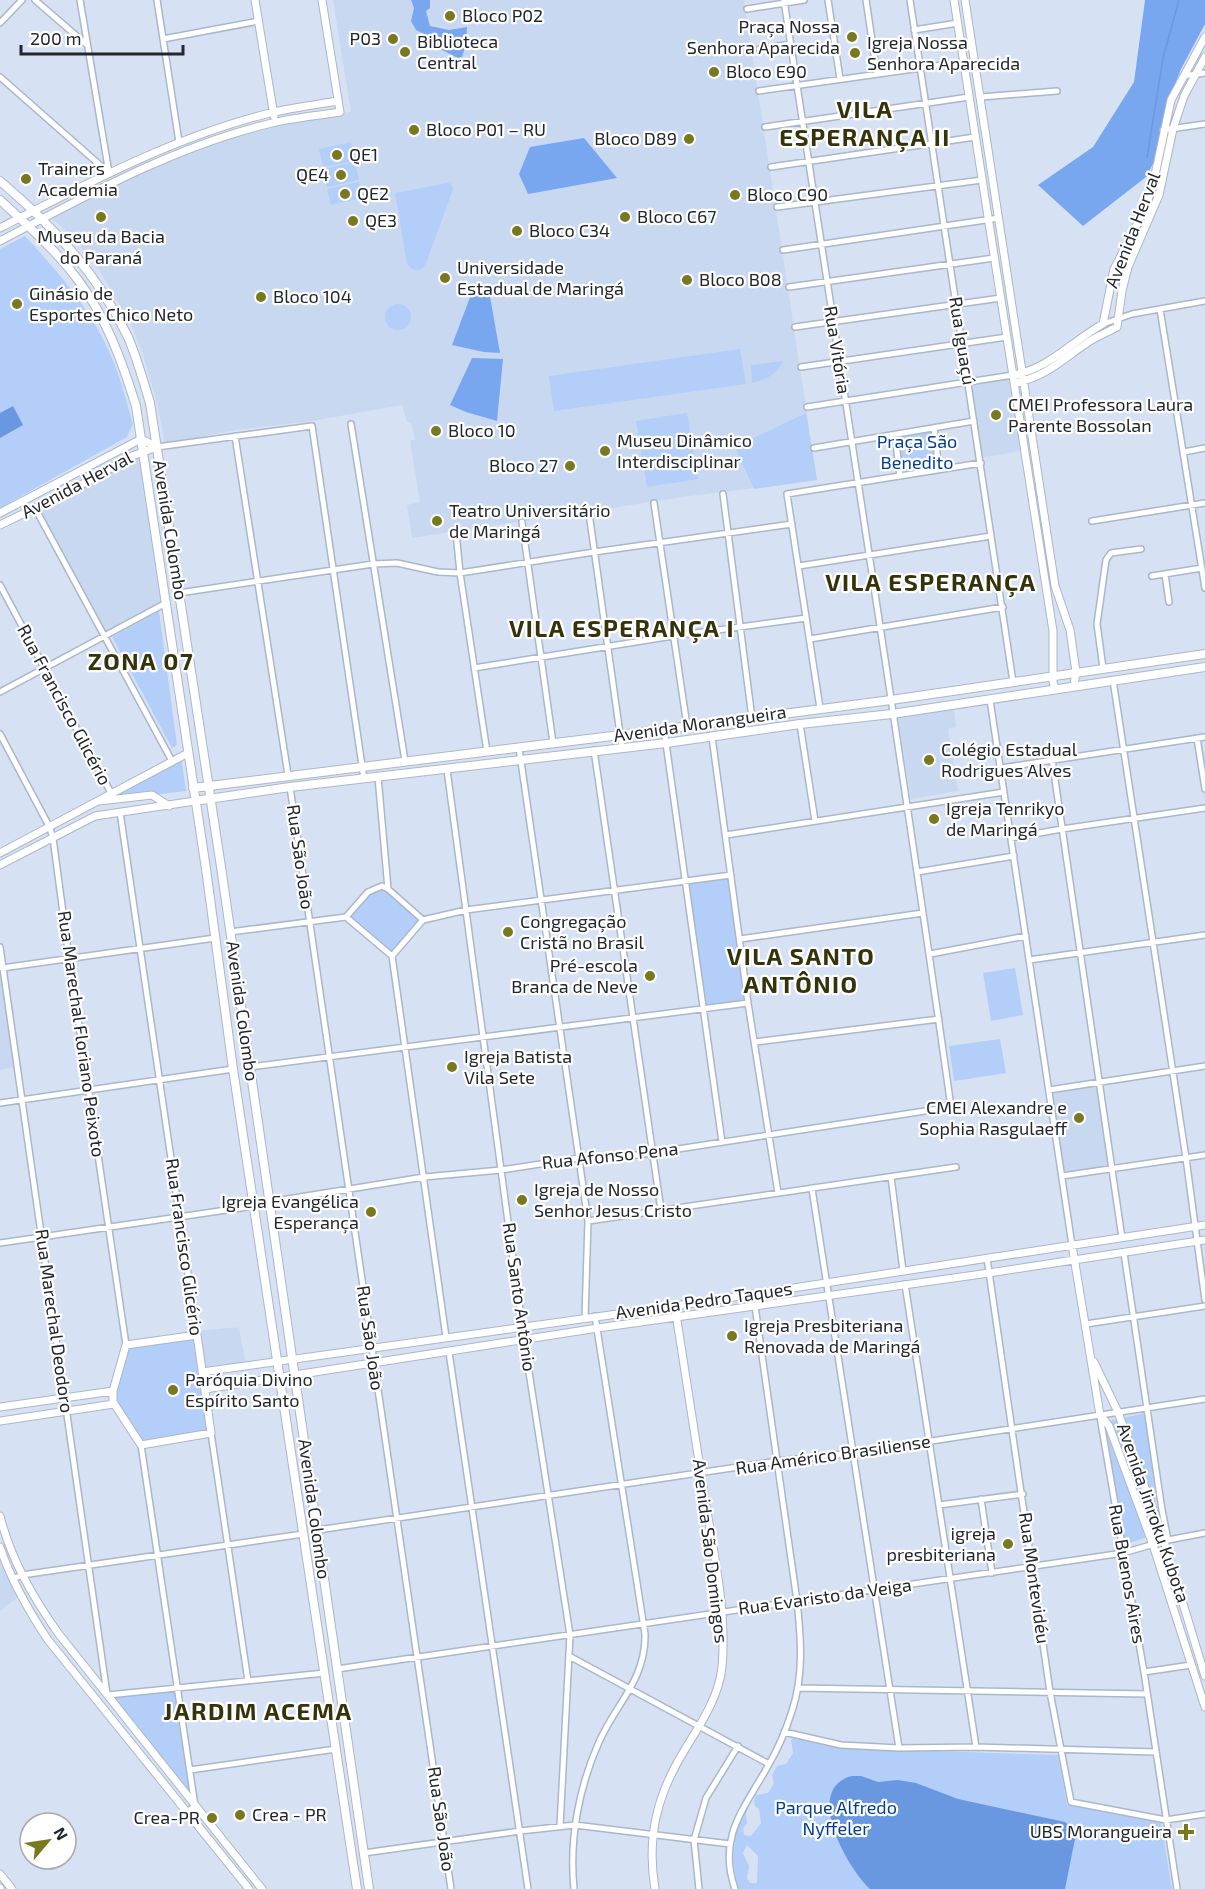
<svg xmlns="http://www.w3.org/2000/svg" width="1205" height="1889" font-family="'Exo 2',sans-serif">
<rect width="100%" height="100%" fill="#d6e2f4"/>
<path fill="#c8d8f0" d="M333,0H744L817,480L690,496L552,517L544,518L543,513L531,515L532,520L412,538L407,505L420,502L410,441L415,439L411,422H407L402,405L312,421L236,430L165,444L157,403L145,361L132,326L96,265L72,236L51,218L147,168L204,145L275,123L351,112Z
M1013,375L1025,450L980,458L968,382Z
M144,451L166,603L105,636L35,508Z
M954,709L956,727L948,729L958,791L911,799L898,717Z
M3,968L17,1067L0,1070V969Z
M1097,1081L1112,1168L1062,1176L1049,1090Z
M239,1327L246,1366L202,1372L196,1331Z
M0,1562L18,1597L0,1611Z"/>
<path fill="#b2cef9" fill-rule="evenodd" d="M351,142L355,161L323,167L319,149Z
M355,162L359,180L327,187L323,169Z
M359,182L362,198L331,205L327,189Z
M448,183L451,184L453,189L426,263L422,269C415,271 411,270 407,263L395,193Z
M25,236C60,274 95,314 114,363C122,383 127,404 133,424L127,437L0,508V249Z
M385 317a13 13 0 1 1 26 0a13 13 0 1 1-26 0Z
M740,349L746,384L554,411L549,376Z
M783,361C777,375 766,379 752,383L751,365Z
M687,413L698,479L647,487L636,421Z
M806,413L817,480L754,489L735,447Z
M934,428L939,469L900,476L895,435Z
M159,611L177,745L172,748L112,637Z
M181,757L186,791L94,802Z
M731,875L748,1003L703,1008L685,881Z
M382,886L423,920L392,956L346,917L368,892Z
M1015,968L1023,1015L991,1021L983,973Z
M1000,1039L1006,1073L954,1081L949,1046Z
M197,1335L211,1433L141,1445L113,1396L126,1345Z
M1146,1413L1159,1533L1123,1545L1104,1422Z
M179,1688L195,1806L108,1695Z
M794,1737L839,1748L1058,1755L1067,1805L1161,1823L1172,1889H739C729,1857 733,1830 750,1802L746,1814L747,1823L743,1828L744,1835L751,1836L761,1823L759,1809L755,1806L754,1801L756,1795L768,1793L774,1783L772,1775L777,1766L786,1764L793,1753L791,1740ZM747,1845L758,1856L757,1883H750L747,1878L749,1866L743,1853Z"/>
<path fill="#78a7f0" d="M411,0H430V8L426,11L430,26L449,30L467,27L466,44L462,57L458,58L432,45L426,35L416,30L411,21L414,8Z
M1145,0H1205V24L1181,69L1169,100L1159,152L1146,177L1083,226L1038,185L1093,147L1134,82Z
M584,138L617,178L528,194L519,174L530,147Z
M475,284L488,285L500,353L484,352L452,345Z
M472,358L503,359L497,421L466,412L450,405Z"/>
<path fill="#6a98e0" d="M13,406L23,425L0,438V413Z
M852,1776H861L878,1782L898,1780L916,1783L958,1799L1065,1822L1072,1828L1075,1839L1065,1889H870C848,1869 802,1788 852,1776Z"/>
<g fill="none" stroke-linecap="round" stroke-linejoin="round">
<path stroke="#6a98e0" stroke-width="1.5" d="M1147,158L1163,58L1179,0"/>
<g stroke="#abb7c8" stroke-width="8">
<path id="street" d="M35,0L86,44
M80,0L109,173
M157,0L179,142
M828,0L840,79
M866,0L877,74
M910,0L1013,682
M747,9L804,0
M0,23L22,0
M914,30L958,23
M163,39L259,21
M759,49L791,44
M1183,76L1205,73
M0,77L109,173
M759,91L963,62
M981,97L1057,91
M765,127L969,97
M1163,130L1205,124
M771,167L975,137
M777,207L982,180
M783,250L999,218
M789,287L994,258
M1160,309L1205,588
M1103,324L1132,314L1205,301
M795,327L1001,298
M801,367L1007,337
M807,407L1013,375
M351,424L405,761
M934,428L939,469
M895,435L900,476
M235,436L288,775
M157,447L312,426L364,779
M814,448L974,421
M1184,452L1205,448
M723,494L752,718
M654,503L687,726
M35,508L172,761
M589,513L622,748
M1092,521L1205,503
M522,522L553,743
M456,532L460,573L487,752
M799,566L991,536
M1165,574L1169,602
M1152,576L1202,568
M0,585L111,793
M179,593L373,564L397,563L438,572L460,573L594,552L792,524
M810,639L1003,607
M474,668L673,636L806,618
M1103,668L1097,624L1106,560L1111,553L1141,549
M1113,680L1186,1158L1205,1300
M0,692L166,603
M990,700L1072,1245
M820,708L787,494L981,463
M800,724L815,821
M664,729L722,1142
M0,734L49,826L53,838L69,958L126,1345
M712,737L748,1003L778,1193
M1197,738L1205,789
M519,748L588,1221L585,1318
M594,750L661,1210
M1052,759L1122,1238
M1001,768L1205,737
M447,770L524,1340L570,1635L560,1826
M378,777L388,889
M290,787L451,1889
M120,812L197,1335
M726,835L1004,792
M1011,838L1062,829L1205,808
M917,872L1014,856
M382,886L388,889L423,920L392,956L346,917L368,892Z
M423,920L466,910L731,875
M230,932L346,917
M740,939L923,913
M0,947L107,1694
M930,954L1026,936
M392,956L446,1337
M1029,960L1205,935
M2,968L215,938
M755,1042L939,1019
M250,1067L748,1003
M1049,1090L1205,1066
M0,1103L233,1069
M1062,1176L1205,1155
M891,1177L903,1271
M812,1189L899,1748
M269,1202L424,1177L501,1170L579,1158L606,1159L652,1153L951,1107C899,737 840,369 784,0
M588,1221L956,1167
M0,1243L254,1206
M1124,1253L1162,1510L1168,1540
M987,1258L1050,1692L1071,1802L1166,1820L1205,1814
M905,1284L976,1747
M1086,1324L1205,1306
M449,1352L528,1889
M1100,1417L1144,1672L1177,1889
M211,1433L248,1681
M141,1445L195,1806L187,1812
M981,1499L992,1573
M939,1505L1023,1494
M318,1530L778,1461L853,1453L1205,1399
M13,1579L22,1575L303,1534
M569,1656L769,1764
M337,1669L1123,1553L1168,1540L1205,1533
M1144,1672L1191,1665
M798,1688L1147,1694
M108,1695L325,1673
M784,1732L841,1745L899,1748L976,1747L1155,1752
M190,1770L336,1749
M364,1853L520,1831L575,1825L730,1844
M574,1889C569,1839 579,1787 599,1742C616,1703 646,1680 645,1634L595,1316
M699,1889L694,1840L706,1798L738,1746
M735,1889C717,1837 744,1809 768,1766C778,1749 786,1730 792,1711C804,1675 801,1638 797,1601L755,1306"/>
</g>
<g stroke="#abb7c8" stroke-width="9">
<path id="secondary" d="M255,0L274,116
M954,0L1053,631V682L1055,688
M965,0L1055,586L1070,630L1076,672L1074,685
M0,228C86,184 172,138 266,114C289,108 314,105 338,101
M0,241C86,196 173,147 268,124C291,118 316,116 340,112L322,0
M1013,375C1049,369 1072,341 1103,324L1114,269L1143,213L1152,189L1171,100L1205,37
M1014,383C1043,378 1061,361 1084,345C1094,337 1106,333 1117,327L1122,291L1128,267L1159,195L1173,129L1184,96L1205,57
M0,513L141,439L157,447
M0,525L72,490L132,456L157,447
M99,801L152,795L169,806
M0,853L188,753
M0,865L95,816L195,801
M1072,1245L1100,1415L1109,1426L1153,1545L1205,1707
M197,1335L211,1433L141,1445L113,1402V1391L126,1345Z
M1094,1362L1118,1412L1164,1541L1205,1676
M202,1372L675,1306L1205,1225
M205,1389L598,1328L989,1273L1205,1240
M0,1407L113,1391
M0,1421L114,1404
M0,1516C11,1560 33,1597 58,1633L262,1889
M0,1547C11,1580 28,1610 48,1640L249,1889
M0,1874L12,1889
M0,1888V1889
M655,1889C646,1835 658,1792 687,1746C702,1722 719,1696 722,1667C727,1612 714,1554 705,1500C695,1438 686,1376 676,1314"/>
</g>
<g stroke="#abb7c8" stroke-width="10">
<path id="primary" d="M0,181C52,225 98,274 128,337C137,358 143,380 150,403L221,867L369,1889
M0,200C27,225 56,250 78,280C106,317 122,361 136,406L206,869L233,1069L357,1889
M193,788L620,735L891,700L1205,654
M195,801L290,787L666,743L800,724L892,714L1205,667"/>
</g>
<use href="#street" stroke="#fff" stroke-width="5"/>
<use href="#secondary" stroke="#fff" stroke-width="7"/>
<use href="#primary" stroke="#fff" stroke-width="8"/>
</g>
<g fill="#78781e" stroke="#fff" stroke-width="2">
<circle cx="450" cy="16" r="6"/>
<circle cx="852" cy="37" r="6"/>
<circle cx="393" cy="39" r="6"/>
<circle cx="405" cy="52" r="6"/>
<circle cx="855" cy="53" r="6"/>
<circle cx="714" cy="72" r="6"/>
<circle cx="414" cy="130" r="6"/>
<circle cx="689" cy="139" r="6"/>
<circle cx="337" cy="155" r="6"/>
<circle cx="341" cy="175" r="6"/>
<circle cx="26" cy="179" r="6"/>
<circle cx="345" cy="194" r="6"/>
<circle cx="735" cy="195" r="6"/>
<circle cx="101" cy="217" r="6"/>
<circle cx="625" cy="217" r="6"/>
<circle cx="353" cy="221" r="6"/>
<circle cx="517" cy="231" r="6"/>
<circle cx="445" cy="278" r="6"/>
<circle cx="687" cy="280" r="6"/>
<circle cx="261" cy="297" r="6"/>
<circle cx="17" cy="304" r="6"/>
<circle cx="996" cy="415" r="6"/>
<circle cx="436" cy="431" r="6"/>
<circle cx="605" cy="451" r="6"/>
<circle cx="570" cy="466" r="6"/>
<circle cx="437" cy="521" r="6"/>
<circle cx="929" cy="760" r="6"/>
<circle cx="934" cy="819" r="6"/>
<circle cx="508" cy="932" r="6"/>
<circle cx="650" cy="976" r="6"/>
<circle cx="452" cy="1067" r="6"/>
<circle cx="1079" cy="1118" r="6"/>
<circle cx="522" cy="1200" r="6"/>
<circle cx="371" cy="1212" r="6"/>
<circle cx="732" cy="1336" r="6"/>
<circle cx="173" cy="1390" r="6"/>
<circle cx="1008" cy="1544" r="6"/>
<circle cx="240" cy="1815" r="6"/>
<circle cx="212" cy="1818" r="6"/>
<path d="M1183 1823h6v6h6v6h-6v6h-6v-6h-6v-6h6z"/>
</g>
<g text-anchor="middle" stroke-width="4.5" stroke-linejoin="round" paint-order="stroke">
<g font-size="18" fill="#22272d" stroke="#fff" text-anchor="start">
<text x="462" y="22">Bloco P02</text>
<text x="840" y="33" text-anchor="end">Praça Nossa<tspan x="840" dy="21">Senhora Aparecida</tspan></text>
<text x="381" y="45" text-anchor="end">P03</text>
<text x="417" y="48">Biblioteca<tspan x="417" dy="21">Central</tspan></text>
<text x="867" y="49">Igreja Nossa<tspan x="867" dy="21">Senhora Aparecida</tspan></text>
<text x="726" y="78">Bloco E90</text>
<text x="426" y="136">Bloco P01 – RU</text>
<text x="677" y="145" text-anchor="end">Bloco D89</text>
<text x="349" y="161">QE1</text>
<text x="38" y="175">Trainers<tspan x="38" dy="21">Academia</tspan></text>
<text x="329" y="181" text-anchor="end">QE4</text>
<text x="357" y="200">QE2</text>
<text x="747" y="201">Bloco C90</text>
<text x="637" y="223">Bloco C67</text>
<text x="365" y="227">QE3</text>
<text x="529" y="237">Bloco C34</text>
<text x="101" y="243" text-anchor="middle">Museu da Bacia<tspan x="101" dy="21">do Paraná</tspan></text>
<text x="457" y="274">Universidade<tspan x="457" dy="21">Estadual de Maringá</tspan></text>
<text x="699" y="286">Bloco B08</text>
<text x="29" y="300">Ginásio de<tspan x="29" dy="21">Esportes Chico Neto</tspan></text>
<text x="273" y="303">Bloco 104</text>
<text x="1008" y="411">CMEI Professora Laura<tspan x="1008" dy="21">Parente Bossolan</tspan></text>
<text x="448" y="437">Bloco 10</text>
<text x="617" y="447">Museu Dinâmico<tspan x="617" dy="21">Interdisciplinar</tspan></text>
<text x="558" y="472" text-anchor="end">Bloco 27</text>
<text x="449" y="517">Teatro Universitário<tspan x="449" dy="21">de Maringá</tspan></text>
<text x="941" y="756">Colégio Estadual<tspan x="941" dy="21">Rodrigues Alves</tspan></text>
<text x="946" y="815">Igreja Tenrikyo<tspan x="946" dy="21">de Maringá</tspan></text>
<text x="520" y="928">Congregação<tspan x="520" dy="21">Cristã no Brasil</tspan></text>
<text x="638" y="972" text-anchor="end">Pré-escola<tspan x="638" dy="21">Branca de Neve</tspan></text>
<text x="464" y="1063">Igreja Batista<tspan x="464" dy="21">Vila Sete</tspan></text>
<text x="1067" y="1114" text-anchor="end">CMEI Alexandre e<tspan x="1067" dy="21">Sophia Rasgulaeff</tspan></text>
<text x="534" y="1196">Igreja de Nosso<tspan x="534" dy="21">Senhor Jesus Cristo</tspan></text>
<text x="359" y="1208" text-anchor="end">Igreja Evangélica<tspan x="359" dy="21">Esperança</tspan></text>
<text x="744" y="1332">Igreja Presbiteriana<tspan x="744" dy="21">Renovada de Maringá</tspan></text>
<text x="185" y="1386">Paróquia Divino<tspan x="185" dy="21">Espírito Santo</tspan></text>
<text x="996" y="1540" text-anchor="end">igreja<tspan x="996" dy="21">presbiteriana</tspan></text>
<text x="252" y="1821">Crea - PR</text>
<text x="200" y="1824" text-anchor="end">Crea-PR</text>
<text x="1172" y="1838" text-anchor="end">UBS Morangueira</text>
</g>
<g font-size="18" fill="#22272d" stroke="#fff">
<text transform="translate(1133 230) rotate(-69)" y="6">Avenida Herval</text>
<text transform="translate(962 341) rotate(81)" y="6">Rua Iguaçú</text>
<text transform="translate(837 350) rotate(81)" y="6">Rua Vitória</text>
<text transform="translate(77 485) rotate(-28)" y="6">Avenida Herval</text>
<text transform="translate(170 530) rotate(81)" y="6">Avenida Colombo</text>
<text transform="translate(64 705) rotate(62)" y="6">Rua Francisco Glicério</text>
<text transform="translate(700 724) rotate(-8)" y="6">Avenida Morangueira</text>
<text transform="translate(300 857) rotate(82)" y="6">Rua São João</text>
<text transform="translate(242 1011) rotate(82)" y="6">Avenida Colombo</text>
<text transform="translate(81 1034) rotate(82)" y="6">Rua Marechal Floriano Peixoto</text>
<text transform="translate(610 1156) rotate(-6)" y="6">Rua Afonso Pena</text>
<text transform="translate(184 1247) rotate(82)" y="6">Rua Francisco Glicério</text>
<text transform="translate(519 1297) rotate(82)" y="6">Rua Santo Antônio</text>
<text transform="translate(704 1301) rotate(-8)" y="6">Avenida Pedro Taques</text>
<text transform="translate(54 1321) rotate(82)" y="6">Rua Marechal Deodoro</text>
<text transform="translate(370 1338) rotate(82)" y="6">Rua São João</text>
<text transform="translate(833 1455) rotate(-8)" y="6">Rua Américo Brasiliense</text>
<text transform="translate(314 1509) rotate(82)" y="6">Avenida Colombo</text>
<text transform="translate(1153 1513) rotate(71)" y="6">Avenida Jinroku Kubota</text>
<text transform="translate(710 1551) rotate(83)" y="6">Avenida São Domingos</text>
<text transform="translate(1127 1574) rotate(80)" y="6">Rua Buenos Aires</text>
<text transform="translate(1034 1578) rotate(82)" y="6">Rua Montevidéu</text>
<text transform="translate(825 1597) rotate(-8)" y="6">Rua Evaristo da Veiga</text>
<text transform="translate(441 1819) rotate(82)" y="6">Rua São João</text>
</g>
<g font-size="18" fill="#023e91" stroke="#fff">
<text x="917" y="448">Praça São<tspan x="917" dy="21">Benedito</tspan></text>
<text x="836" y="1814">Parque Alfredo<tspan x="836" dy="21">Nyffeler</tspan></text>
</g>
<g font-size="24" font-weight="bold" letter-spacing="1.5" fill="#343309" stroke="#fff">
<text x="865" y="118">VILA<tspan x="865" dy="28">ESPERANÇA II</tspan></text>
<text x="931" y="591">VILA ESPERANÇA</text>
<text x="622" y="637">VILA ESPERANÇA I</text>
<text x="141" y="670">ZONA 07</text>
<text x="801" y="965">VILA SANTO<tspan x="801" dy="28">ANTÔNIO</tspan></text>
<text x="258" y="1720">JARDIM ACEMA</text>
</g>
</g>
<g transform="translate(48 1841) rotate(61)"><circle r="28" fill="#ffffff" stroke="#a7a9ab" stroke-width="1.5"/>
<path d="M0-4.5L10 22L0 15L-10 22Z" fill="#78781e"/>
<text y="-9" font-size="16" font-weight="bold" text-anchor="middle" fill="#22272d">N</text>
</g>
<path d="M21 45v9h162v-9" fill="none" stroke="#22272d" stroke-width="3"/>
<text x="30" y="45" font-size="18" fill="#22272d" stroke="#ffffff" stroke-width="4.5" paint-order="stroke">200 m</text>
</svg>
